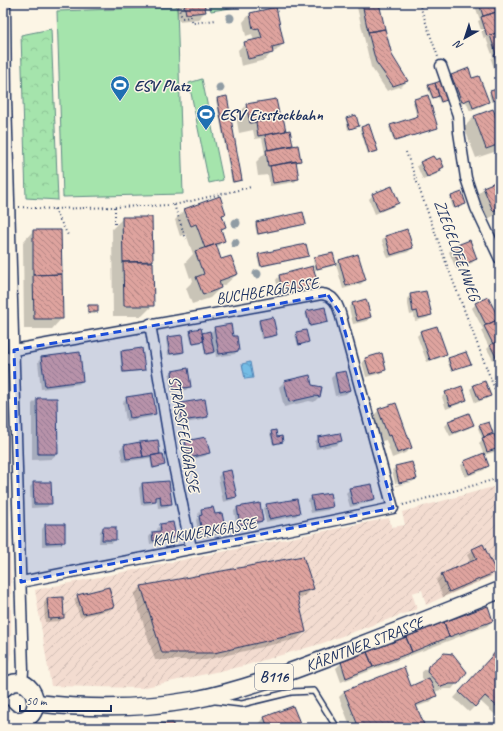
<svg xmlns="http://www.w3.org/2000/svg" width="503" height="731" font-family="Caveat,sans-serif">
<defs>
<pattern id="industrial-furrows" width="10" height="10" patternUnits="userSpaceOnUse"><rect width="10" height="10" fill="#f3dcd0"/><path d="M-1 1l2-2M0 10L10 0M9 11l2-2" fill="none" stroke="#d0bdb5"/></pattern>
<pattern id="forest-crowns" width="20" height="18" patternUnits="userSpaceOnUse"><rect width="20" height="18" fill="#a5e4ac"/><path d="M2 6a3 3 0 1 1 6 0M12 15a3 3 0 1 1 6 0" fill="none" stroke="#8dc496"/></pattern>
<pattern id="water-waves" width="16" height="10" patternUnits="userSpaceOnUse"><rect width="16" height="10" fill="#8ad8e9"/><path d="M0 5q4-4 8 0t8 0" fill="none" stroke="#76baca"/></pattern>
<pattern id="building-back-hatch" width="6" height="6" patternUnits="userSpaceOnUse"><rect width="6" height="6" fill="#dea39e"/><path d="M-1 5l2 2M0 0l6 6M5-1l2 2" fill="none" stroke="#b38584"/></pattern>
</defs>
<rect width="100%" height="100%" fill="#fcf5e5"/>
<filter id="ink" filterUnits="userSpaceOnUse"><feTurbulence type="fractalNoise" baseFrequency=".025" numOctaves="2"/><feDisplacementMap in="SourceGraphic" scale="8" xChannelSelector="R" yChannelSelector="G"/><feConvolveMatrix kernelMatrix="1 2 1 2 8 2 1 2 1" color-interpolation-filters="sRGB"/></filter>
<g filter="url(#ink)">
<path fill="#f3dcd0" d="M3,281L11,594V653L8,667L3,674Z"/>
<path fill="url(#industrial-furrows)" d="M500,485V573L441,598L426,605L422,590L412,593L417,609L320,644L243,666L141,688L51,686L35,590L389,518L392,527L405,525L402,512Z"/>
<path fill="url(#forest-crowns)" stroke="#608a85" d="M51,29L58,200L26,198L21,35Z"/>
<path fill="#a5e4ac" stroke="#608a85" d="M209,3H263L211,11Z
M177,7L183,194L63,197L57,11Z
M202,79L223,180L209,183L189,83Z"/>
<path fill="url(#water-waves)" stroke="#5e94b1" d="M250,362L253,378L245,379L242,364Z"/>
<path fill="#0003" d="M78,3H88L79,6Z
M175,3H203L205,12L198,19L179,21Z
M308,3H319V5L318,7L309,8Z
M356,3H379L391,55L407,81L402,86L387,91L371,67Z
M474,3H496L499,10L495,14L500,28V77L499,74L496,75L491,59L493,57L486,38L484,39L478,21L480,20Z
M275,9L283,44L276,51L272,52L265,60L241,66L238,50L245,43L254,41L252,34L246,36L243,22L250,14Z
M452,76L488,101L484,105L470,111L466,102L458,105L448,79Z
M442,81L448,99L440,103L438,97L432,99L427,87Z
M496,90L499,98L491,102L489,94Z
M427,96L437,128L394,142L389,127L417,118L413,102Z
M218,99L241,180L240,181L232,183L216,100Z
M247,105L279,119L292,145L290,147L300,160L296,164L298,178L295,182L270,186L268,175L258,176L256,162L265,153L262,138L255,139L253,130L239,133L236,116Z
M474,117L500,129V146L494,152L476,158L464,127Z
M347,118L358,126L348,130L346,120Z
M362,128L376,151L375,152L368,154L360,129Z
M421,163L443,167L437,174L423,180L417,166Z
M500,181V213L483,221L473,198L484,188Z
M462,193L465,204L453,209L450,198Z
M373,195L397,203L394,206L375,214L369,199Z
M185,210L225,214L221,217L225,227L220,232L224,240L216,248L221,260L237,274L226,284L220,287V288L210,298L192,304L186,288L193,281L192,277L190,278L185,263L193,254L186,234L180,236L175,220Z
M302,213L305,224L303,225L257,235L255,225L256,223Z
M123,218H151L153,305L142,316H113L112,229Z
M406,230L412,248L408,252L388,258L382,241L385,237Z
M33,231L62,318L52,329H24L23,242Z
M453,248L476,259L472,263L456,269L449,252Z
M332,254L334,264L333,266L315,270L313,260L314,258Z
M259,255H307L306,257L260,267L257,257Z
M339,261L365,280L361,284L343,289L336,264Z
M312,268L317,284L313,288L280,296L276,280L279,276Z
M410,295L431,315L427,318L415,321L414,314L410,315L407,299Z
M487,298L498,320H500V358L499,357L493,360L487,349L489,347L481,331L483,329L472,308L476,304Z
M366,300L370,317L367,321L353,324L349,308L352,304Z
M88,306L97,312L95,314H87V308Z
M307,312L327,322L326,323L309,327L305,313Z
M260,321L276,335L274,337L261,339L258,322Z
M215,328L233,337L238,350L235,354L216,357L215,351L212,354L205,355L203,342L192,344L189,333L191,331L202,334L211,332Z
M421,332L446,354L442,357L427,362L417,336Z
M297,333L308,342L298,346L295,335Z
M168,338L183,352L181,354L168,355L166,339Z
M121,352L143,369L142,371L122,373L120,353Z
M41,358L82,381L79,384L41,389L38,362Z
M365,359L385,369L382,373L366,377L362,362Z
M449,359L469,364L451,371L447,361Z
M172,372L190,386L186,390L171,392L169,375Z
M346,372L350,390L346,394L335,396L331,378L335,374Z
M284,382L311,386L319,397L314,402L309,401L284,407L279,387Z
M474,386L489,396L486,399L475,403L470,389Z
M446,393L466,399L462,403L446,409L442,397Z
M127,398L155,414L151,417L126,421L123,402Z
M37,399L57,454L51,459L32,460V404Z
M205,400L207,416L203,420L179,424L177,408L180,404Z
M379,410L411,448L405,453L392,458L386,440L382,441L373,416Z
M449,422L473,424L469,428L450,436L445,426Z
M480,426L492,433L488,438L498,448L494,452L484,455L488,466L484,470L465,477L461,465L465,462L484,455L479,443L486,436L482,438L478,428Z
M272,432L276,439L282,441L280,443L273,445L270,434Z
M206,438L209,453L205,456L186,461L182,446L185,442Z
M318,438L341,441L337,445L316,449L315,442Z
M157,441L159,455L164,465L162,466L152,469L150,458L123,462L120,449L124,446Z
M396,467L416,479L412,482L396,486V485L413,481V479L395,483L392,470Z
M221,473L236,497L232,500L223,502L218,477Z
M168,482L171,504L167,507L158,508L157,499L152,504L141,505L139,488L142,484Z
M34,483L51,503L47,507L31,508L30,487Z
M350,489L374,499L371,502L350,507L346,493Z
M312,497L332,506L328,510L311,513L308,500Z
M267,505L299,513L296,516L266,522L263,509Z
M237,508L262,521L258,524L237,528L234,511Z
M202,510L214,516L224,527L217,535L203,538L202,535H199L196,520L199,517L198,514Z
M45,525L64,542L61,545L42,546V529Z
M161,525L175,537L172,540L150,544L149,537L152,533L158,532L157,529Z
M103,528L115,540L112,543H99L100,531Z
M473,550L495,572L489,577L443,597L436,580L441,575L471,563L467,555Z
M302,557L312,589L305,596L297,598L305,632L297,639L206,660H155L134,594L141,587Z
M78,596L113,606L109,610L80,617L74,599Z
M47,599L63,617L60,621L45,622L44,603Z
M487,607L492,621L487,626L341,682L336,668L341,663Z
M500,648V719L480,701L469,712L454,698Z
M428,667L457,683L452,689H444L434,692L436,696L430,702L416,707L424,727L423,728H351L339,697L344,692L411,687L425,681L422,678V672Z
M264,718L300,728H261L259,724Z"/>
<path fill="url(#building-back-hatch)" stroke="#1b2f5e" d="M184,3H204L206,12L186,14Z
M309,3H320V6L310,7Z
M362,3H379L385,29L368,32Z
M479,3H497L500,11L483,16Z
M276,7L284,44L272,47L273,53L248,59L244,42L262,38L259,28L253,29L250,13Z
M496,12L500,25V32L487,36L481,17Z
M385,29L392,55L408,81L393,86L376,62L368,32Z
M500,32V52L496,54L490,35Z
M500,52V72L494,55Z
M469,68L472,78L479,76L489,102L473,108L470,99L462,102L451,75Z
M443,80L450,99L441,102L435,83Z
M435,83L439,96L433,98L428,85Z
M497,89L500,98L493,101L490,91Z
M428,95L438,128L395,141L390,125L418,116L414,99Z
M227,96L242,180L233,182L217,98Z
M276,99L280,118L250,123L246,104Z
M493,109L500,126V144L486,149L474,116Z
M356,115L359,126L350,129L346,118Z
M283,117L286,131L258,136L256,122Z
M369,124L378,151L369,153L361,127Z
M290,130L293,145L268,150L265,135Z
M298,145L301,161L268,166L266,150Z
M433,156L436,160L440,158L444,167L440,169L441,171L427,177L420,162Z
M296,161L299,179L273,183L270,166Z
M500,180V208L493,211L483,187Z
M392,186L399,203L379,211L372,194Z
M462,192L466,204L455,208L451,196Z
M220,196L226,214L222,215L226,227L221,229L225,241L205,248L196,224L191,226L184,209Z
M303,212L306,224L258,234L256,222Z
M122,217H152L153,261L123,262Z
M407,229L413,248L391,255L385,236Z
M33,230H61L62,274L33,275Z
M470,240L477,259L460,266L452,247Z
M216,244L221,259L231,256L238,274L219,281L221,288L203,295L196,277L204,274L202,268H201L195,251Z
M306,244L309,256L261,266L258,254Z
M333,253L336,264L317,269L314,257Z
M358,254L366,280L346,286L339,260Z
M123,262H153L154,306H124Z
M313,266L318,285L283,293L279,275Z
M62,274L63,319H34L33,275Z
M426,291L432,315L419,318L417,311L413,312L410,294Z
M488,297L499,319L486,325L475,303Z
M366,299L371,317L357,321L352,303Z
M88,305H98V312H88Z
M325,307L328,322L310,326L306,311Z
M273,317L277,335L263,338L259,320Z
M499,319H500V340L493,344L484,326Z
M231,324L233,336H237L239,351L219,354L214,327Z
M437,326L447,354L430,360L420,331Z
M201,328L204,341L193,343L190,330Z
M306,330L309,342L299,345L296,332Z
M210,331L214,352L206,354L202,333Z
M182,335L184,352L170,354L167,337Z
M500,340V355L496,357L490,345Z
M142,348L145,370L123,372L121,351Z
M80,352L83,381L45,386L41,357Z
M466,352L471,364L452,370L448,358Z
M382,353L386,370L370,374L365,358Z
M188,368L191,387L174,389L172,371Z
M346,371L351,390L339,393L335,373Z
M310,375L312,385L322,387L320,397L315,396L289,402L284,381Z
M485,381L491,396L479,400L473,385Z
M462,386L467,400L450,406L445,392Z
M153,393L156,414L130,418L126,397Z
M37,398H57L58,454H38Z
M205,399L208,417L182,421L180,403Z
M396,403L412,448L397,453L391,435L388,436L378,409Z
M469,413L474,425L453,433L448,421Z
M489,422L493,433L484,437L479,425Z
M276,430L277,437L282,436L283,442L274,444L271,431Z
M340,433L342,441L319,446L318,437Z
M494,434L499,448L487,452L482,438Z
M206,437L210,453L189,458L185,441Z
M158,440L160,454L143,457L140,442Z
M140,442L143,457L126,459L124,445Z
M484,453L489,466L469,474L464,461Z
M160,454H163L165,465L153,468L151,456Z
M412,462L417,479L399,483L395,466Z
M231,470L237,497L227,499L221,472Z
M169,481L172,504L161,505L160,496L156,497V501L144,502L142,483Z
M33,482H51L52,504H34Z
M372,484L375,499L353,504L349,488Z
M330,493L333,507L314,510L311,496Z
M297,499L300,513L269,519L266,504Z
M260,503L263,521L240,525L237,507Z
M213,507L215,514L222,513L225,528H221L222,532L206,535V532H202L199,516L202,515L201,509Z
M173,522L176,537L153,541L152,532L161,531L160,524Z
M45,524H65V542L46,543Z
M103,527H116V540H102Z
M483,544L496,572L449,592L441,574L477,559L472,549Z
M303,556L314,589L297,593L306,632L214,653H162L141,586Z
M109,587L114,607L83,614L77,595Z
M63,597L64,618L49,619L47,598Z
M488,606L493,621L449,637L444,622Z
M444,622L449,637L412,652L406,637Z
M406,637L412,652L373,667L367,652Z
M500,647V709L485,696L475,707L459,692Z
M367,652L373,667L346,678L341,662Z
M444,653L453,654L467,672L458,684H450L441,687L427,672L428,666Z
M404,667L411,686L429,678L437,696L416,705L425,727L359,728L344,691Z
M293,706L302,728H268L264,717Z
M173,723V728H93Z
M60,725L69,728H59Z
M77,727L93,728H76Z"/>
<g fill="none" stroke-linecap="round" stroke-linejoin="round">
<g stroke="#1b2f5e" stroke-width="8">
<path id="service" d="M216,701L242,704L291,692L314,691L337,728"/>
</g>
<g stroke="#1b2f5e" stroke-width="13">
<path id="minor" d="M5,3L6,99L23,671L22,683
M441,66L458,115L459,132L466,178L476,208L500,259
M150,324L172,456L191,548
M14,350C116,331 219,314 321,294C333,295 337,303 340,313L393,508C269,535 145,557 21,582
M3,358L14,357"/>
</g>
<g stroke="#1b2f5e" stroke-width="19">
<g id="primary">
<path d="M3,689C30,664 51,716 20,720C13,721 7,718 3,713"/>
<path id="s1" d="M36,703C87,709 142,709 193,700C245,690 295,670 345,651C397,631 449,611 500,590"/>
</g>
</g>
<path stroke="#1b2f5e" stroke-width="2" stroke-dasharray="1 3" stroke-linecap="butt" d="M177,3L182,18L191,17L193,23L216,20
M419,3L438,57
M406,152L445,260L500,403
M174,205L186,239
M19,207L54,209L174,205L251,187
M115,207V227
M54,209L69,237
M403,505L500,478"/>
<use href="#service" stroke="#fcf5e5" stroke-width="5"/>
<use href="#minor" stroke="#fcf5e5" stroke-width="10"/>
<use href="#primary" stroke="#fcf5e5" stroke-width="16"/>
</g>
<g fill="#909ca4">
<circle cx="230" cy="18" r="4.5"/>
<circle cx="220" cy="88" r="4.5"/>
<circle cx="236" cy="223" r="4.5"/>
<circle cx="235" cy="243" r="4.5"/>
<circle cx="257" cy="274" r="4.5"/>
</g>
</g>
<path fill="#1d4ed8" fill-opacity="0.2" stroke="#1d4ed8" stroke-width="3" stroke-dasharray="8 5" stroke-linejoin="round" d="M328,295L340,313L393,508L21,582L14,350Z"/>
<defs>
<g id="stadium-pin" transform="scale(1)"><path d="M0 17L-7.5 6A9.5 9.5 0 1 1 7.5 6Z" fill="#1f6fb2" stroke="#fcf5e5"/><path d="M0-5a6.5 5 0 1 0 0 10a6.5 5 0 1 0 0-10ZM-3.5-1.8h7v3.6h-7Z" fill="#fff"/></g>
</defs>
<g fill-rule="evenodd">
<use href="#stadium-pin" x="120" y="85"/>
<use href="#stadium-pin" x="206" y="114"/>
</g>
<g text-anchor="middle" stroke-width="3" stroke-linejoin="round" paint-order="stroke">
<rect fill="#fcf5e5" stroke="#5e6a86" stroke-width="1" x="255" y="664" width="38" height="26" rx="3"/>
<g font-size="15" font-weight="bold" fill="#1b2f5e">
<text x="274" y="682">B116</text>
</g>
<g font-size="16" font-weight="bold" fill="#1b2f5e" stroke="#fcf5e5" text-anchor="start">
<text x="134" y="91">ESV Platz</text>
<text x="220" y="120">ESV Eisstockbahn</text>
</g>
<g font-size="16" fill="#1b2f5e" stroke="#fcf5e5">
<text transform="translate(458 250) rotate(70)" y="6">ZIEGELOFENWEG</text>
<text transform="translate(267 290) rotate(-9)" y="6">BUCHBERGGASSE</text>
<text transform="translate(185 434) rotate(80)" y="6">STRASSFELDGASSE</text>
<text transform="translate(204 531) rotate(-10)" y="6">KALKWERKGASSE</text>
<text dy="6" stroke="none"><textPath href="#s1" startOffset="338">KÄRNTNER STRASSE</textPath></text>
</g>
</g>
<rect width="503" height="731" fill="none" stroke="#fcf5e5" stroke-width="16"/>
<rect x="8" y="8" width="487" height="715" fill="none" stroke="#1b2f5e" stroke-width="1.5" filter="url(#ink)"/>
<g transform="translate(465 38) rotate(219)" stroke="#fcf5e5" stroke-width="3" paint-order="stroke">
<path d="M0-3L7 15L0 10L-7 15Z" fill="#1b2f5e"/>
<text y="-6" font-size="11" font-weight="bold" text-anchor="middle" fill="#1b2f5e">N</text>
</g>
<path d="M20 705v6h91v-6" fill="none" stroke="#1b2f5e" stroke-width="2"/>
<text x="26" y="705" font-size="12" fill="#1b2f5e" stroke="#fcf5e5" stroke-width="3" paint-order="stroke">50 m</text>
</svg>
